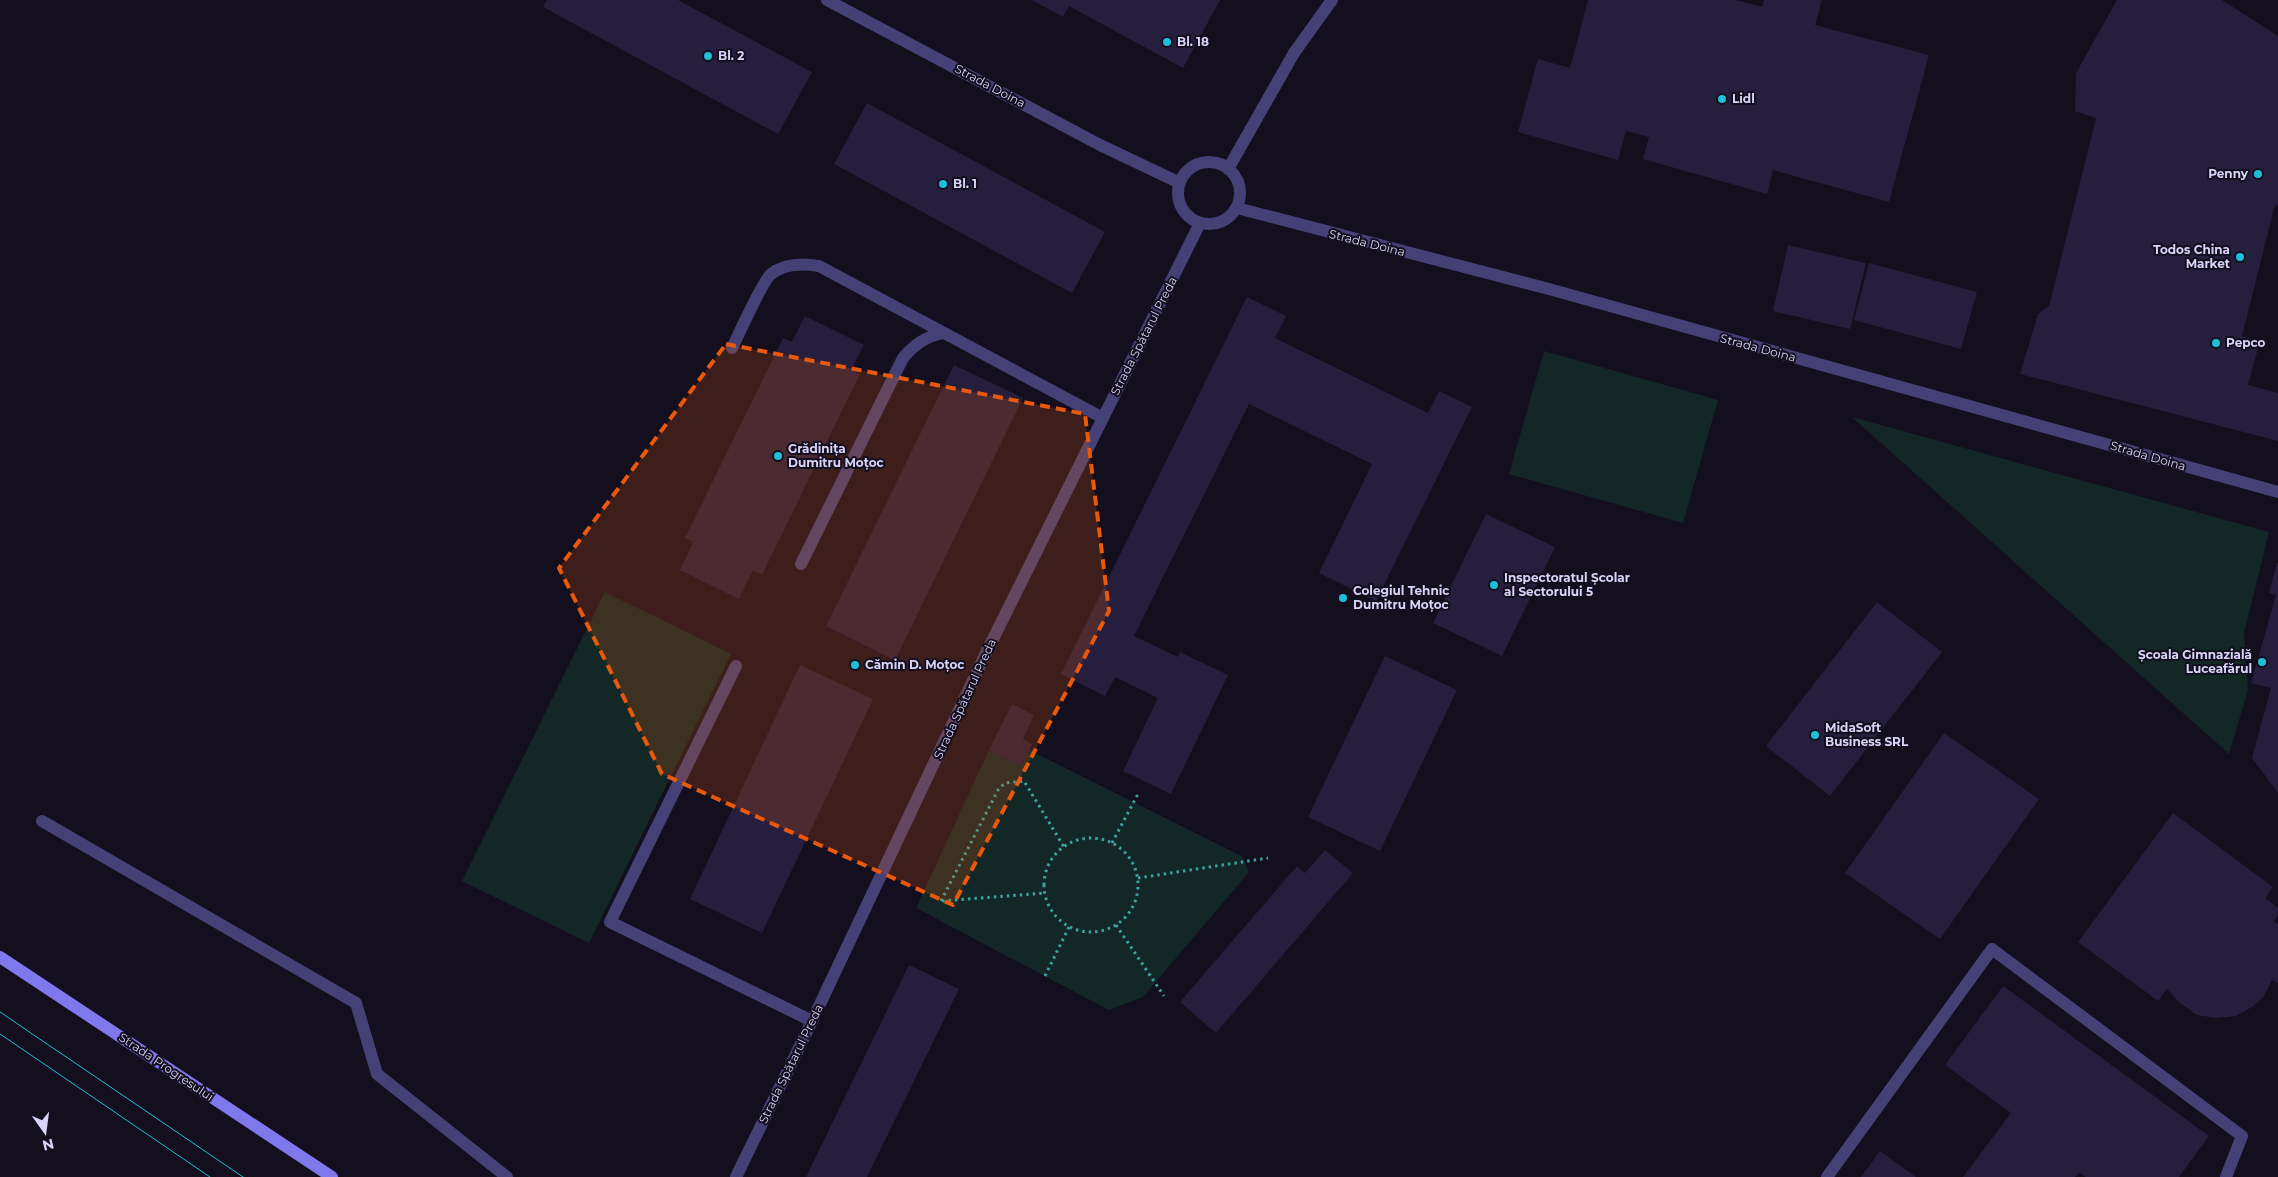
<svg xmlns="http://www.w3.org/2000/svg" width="2278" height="1177" font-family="Montserrat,sans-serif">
<rect width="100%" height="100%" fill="#130f1e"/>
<path fill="#132727" d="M1544,351L1718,400L1683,523L1509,474Z
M1852,417L2269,532L2244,634L2248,690L2229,754Z
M605,592L731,654L589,943L462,881Z
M989,750L1021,765L1029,750L1243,857L1249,872L1143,997L1109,1010L916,908Z"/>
<path fill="#261e3d" d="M547,0H678L812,72L778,134L543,7Z
M1032,0H1220L1183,68L1069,6L1063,17Z
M1588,0H1735L1762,7L1764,0H1822L1815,25L1929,55L1889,202L1773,170L1767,194L1643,159L1649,137L1626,131L1618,160L1518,132L1538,59L1570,68Z
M2117,0H2222L2278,36V206L2275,205L2242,336L2260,341L2248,385L2278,393V441L2020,374L2038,314L2049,306L2096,118L2075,111L2076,73Z
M867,103L1105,232L1072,293L834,164Z
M1788,245L1866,263L1850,329L1773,311Z
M1869,263L1977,292L1961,349L1854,320Z
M1247,297L1286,316L1275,338L1428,413L1439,391L1472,407L1376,601L1319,573L1372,464L1249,404L1134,636L1178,657L1180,652L1228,675L1171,794L1123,771L1158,698L1115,677L1105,696L1061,674Z
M805,316L864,345L851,370L860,374L762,575L753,570L739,599L680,570L693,542L685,538L783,338L792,342Z
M954,365L1023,398L895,660L826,626Z
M1486,514L1555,547L1502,656L1433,623Z
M2277,563H2278V793L2252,758L2271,688L2251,683L2276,595L2269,593Z
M1877,602L1942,652L1830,796L1766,746Z
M1385,656L1457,690L1380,851L1308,817Z
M800,665L873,699L762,933L690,899Z
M1012,704L1034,715L1023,739L1032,744L1021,766L989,750Z
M1944,733L2039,799L1940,939L1845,873Z
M2173,813L2273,887L2265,898L2278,908V915L2274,921L2278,924V983L2272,980L2264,996L2252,1007L2236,1016L2216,1018L2197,1015L2180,1003L2167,989L2158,1001L2078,942Z
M1325,850L1353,873L1216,1033L1180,1002L1297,866L1305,873Z
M909,965L959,989L867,1177H806Z
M2003,986L2209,1136L2179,1177H2086L2079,1172L2075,1177H1963L2011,1113L1945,1065Z
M1880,1151L1916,1177H1861Z"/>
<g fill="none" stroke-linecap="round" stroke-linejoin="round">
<path stroke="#3ea2a0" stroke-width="3" stroke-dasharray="2.5 4" stroke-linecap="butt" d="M1044 885a47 47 0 1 1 94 0a47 47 0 1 1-94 0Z
M1112,843L1139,792
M1138,878L1268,858
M941,901L998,790L1005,783L1024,781L1064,847
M942,901L1045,893
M1116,925L1164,996
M1045,976L1069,927"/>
<path stroke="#454177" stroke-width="12" d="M732,348C738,336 763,280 771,274C785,263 802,263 819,266L1103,418
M801,564L903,358C915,344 925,337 943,333
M736,666L610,922L812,1021
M42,821L356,1003L377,1074L507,1177
M1827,1177L1992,949L2242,1136L2226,1177"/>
<path stroke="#454177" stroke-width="12" d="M827,0L1100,145L1180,183
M1178 193a31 31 0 1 1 62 0a31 31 0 1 1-62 0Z
M1228,169L1294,53L1332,0
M1237,208L1549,289L2278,492
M736,1177L812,1021L986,653L1200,223"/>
<path stroke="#7f77ec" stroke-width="12" d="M0,957L332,1177"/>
<path stroke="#1fbed9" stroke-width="1" d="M0,1012L243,1177
M0,1034L210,1177"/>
</g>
<path fill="#e8590c" fill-opacity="0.2" stroke="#e8590c" stroke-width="4" stroke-dasharray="10 6" stroke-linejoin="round" d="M726,344L1085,414L1109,611L953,905L662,774L559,568Z"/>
<g fill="#1fbed9" stroke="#130f1e" stroke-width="2">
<circle cx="1167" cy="42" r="5"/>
<circle cx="708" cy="56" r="5"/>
<circle cx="1722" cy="99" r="5"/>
<circle cx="2258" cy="174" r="5"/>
<circle cx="943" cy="184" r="5"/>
<circle cx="2240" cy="257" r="5"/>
<circle cx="2216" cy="343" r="5"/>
<circle cx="778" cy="456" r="5"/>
<circle cx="1494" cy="585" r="5"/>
<circle cx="1343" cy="598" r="5"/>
<circle cx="2262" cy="662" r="5"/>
<circle cx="855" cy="665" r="5"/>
<circle cx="1815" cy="735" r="5"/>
</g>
<g text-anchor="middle" stroke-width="4" stroke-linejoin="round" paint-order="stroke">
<g font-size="12" font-weight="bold" fill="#d9d3f9" stroke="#130f1e" text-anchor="start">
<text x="1177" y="46">Bl. 18</text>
<text x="718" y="60">Bl. 2</text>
<text x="1732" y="103">Lidl</text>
<text x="2248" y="178" text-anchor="end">Penny</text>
<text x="953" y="188">Bl. 1</text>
<text x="2230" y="254" text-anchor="end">Todos China<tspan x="2230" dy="14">Market</tspan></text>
<text x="2226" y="347">Pepco</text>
<text x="788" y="453">Grădinița<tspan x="788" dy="14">Dumitru Moțoc</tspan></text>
<text x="1504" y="582">Inspectoratul Școlar<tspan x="1504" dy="14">al Sectorului 5</tspan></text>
<text x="1353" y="595">Colegiul Tehnic<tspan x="1353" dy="14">Dumitru Moțoc</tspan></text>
<text x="2252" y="659" text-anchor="end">Școala Gimnazială<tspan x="2252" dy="14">Luceafărul</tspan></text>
<text x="865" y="669">Cămin D. Moțoc</text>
<text x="1825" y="732">MidaSoft<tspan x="1825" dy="14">Business SRL</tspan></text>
</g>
<g font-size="12" fill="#d9d3f9" stroke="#130f1e">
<text transform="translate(990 86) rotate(28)" y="4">Strada Doina</text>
<text transform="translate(1367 243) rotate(14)" y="4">Strada Doina</text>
<text transform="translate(1144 336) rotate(-63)" y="4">Strada Spătarul Preda</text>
<text transform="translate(1758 348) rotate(15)" y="4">Strada Doina</text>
<text transform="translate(2148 456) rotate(16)" y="4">Strada Doina</text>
<text transform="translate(965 699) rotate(-65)" y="4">Strada Spătarul Preda</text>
<text transform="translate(791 1064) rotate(-64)" y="4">Strada Spătarul Preda</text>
<text transform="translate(166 1067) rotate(34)" y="4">Strada Progresului</text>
</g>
</g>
<g transform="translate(45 1132) rotate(166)" stroke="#130f1e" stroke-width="4" paint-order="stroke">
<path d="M0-4L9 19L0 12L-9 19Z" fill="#d9d3f9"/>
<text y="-8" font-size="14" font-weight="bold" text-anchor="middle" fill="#d9d3f9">N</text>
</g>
</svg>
